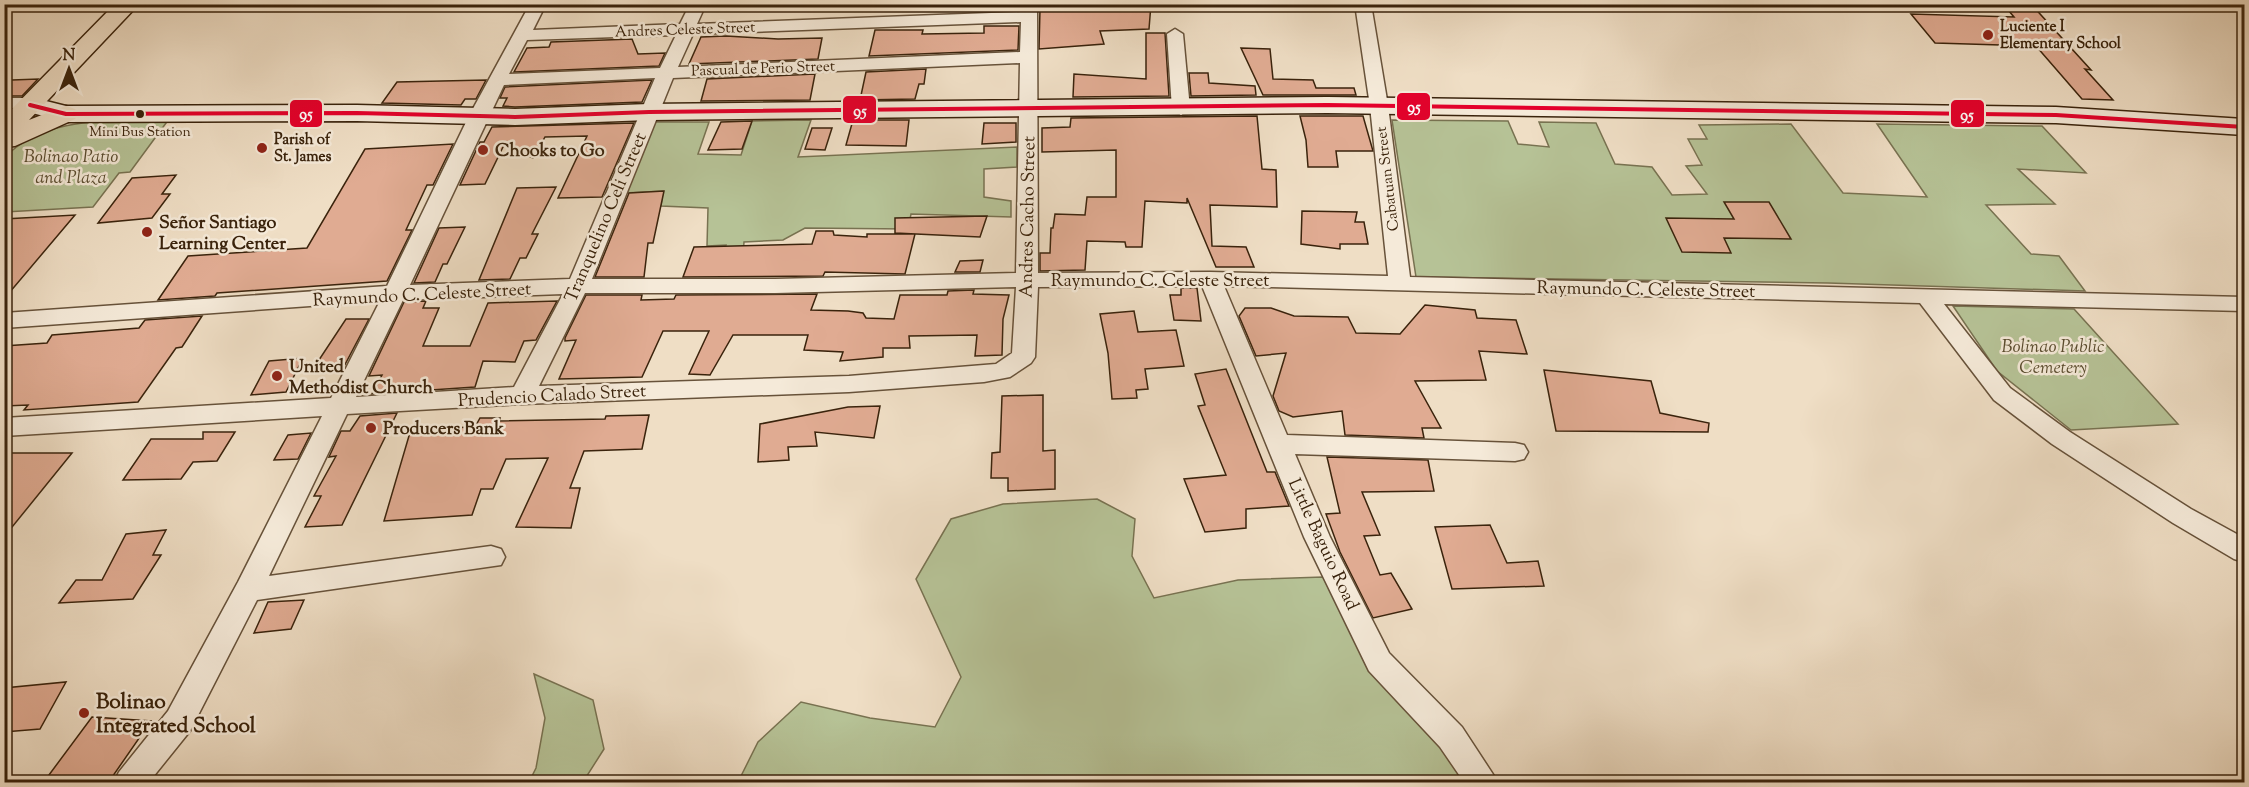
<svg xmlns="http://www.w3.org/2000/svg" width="2249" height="787" font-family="'Sorts Mill Goudy',serif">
<rect width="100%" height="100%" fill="#efdec5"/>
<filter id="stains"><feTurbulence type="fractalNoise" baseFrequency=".00333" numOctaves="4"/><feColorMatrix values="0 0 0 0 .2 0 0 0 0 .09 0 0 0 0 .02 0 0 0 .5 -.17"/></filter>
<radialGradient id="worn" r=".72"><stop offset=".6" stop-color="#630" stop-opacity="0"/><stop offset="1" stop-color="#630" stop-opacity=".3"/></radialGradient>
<path fill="#b6c296" stroke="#787251" stroke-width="1.5" d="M169,119L130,172L119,173L93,207L5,212L4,158C46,114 113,122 169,119Z
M811,120L798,157L1017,147V167L984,169V197L1011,201V217L911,214L908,229L805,228L783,240L744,242L743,257L723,256L726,245L707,246L708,208L661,206L663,191L625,193L651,122H709L698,154L741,155L752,121Z
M1392,120L1508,121L1518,144L1549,147L1539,122L1596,123L1615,164L1652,167L1672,195L1707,194L1686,166L1702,165L1688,139H1707L1699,125L1791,124L1843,193L1927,197L1877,124L2042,126L2086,173L2018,169L2055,204L1986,205L2031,254L2059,256L2085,291L1828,283L1416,277Z
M1953,306L2074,309L2178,424L2071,430L1997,371Z
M1097,499L1135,519L1132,556L1154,598L1238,580L1323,577L1451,737L1482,782H738L758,742L801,702L870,718L935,727L961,677L916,579L951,519L1003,504Z
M534,674L593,700L604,749L583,782H529L536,768L545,718Z"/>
<path fill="#e0ab92" stroke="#3a230c" stroke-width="1.5" d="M1133,4H1151L1149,29L1100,31L1104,44L1039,49L1040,9H1132Z
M2003,4H2031L2091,70L2085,69L2113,100L2082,99L2036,46L1935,43L1911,14L2014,17Z
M984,26H1019L1018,50L869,56L875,30H923L922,34L984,33Z
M1146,33H1165L1169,96L1073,97L1074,74L1146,79Z
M726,36L778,39L822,38L818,59L689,64L701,37Z
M632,39L638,54L665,53L659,66L514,72L527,48L549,47L551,42Z
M1241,48L1270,49L1273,79L1313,80L1316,88H1354L1356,95H1263Z
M926,69L924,84H919L915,99L860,100L866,72Z
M1189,73H1208L1209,83L1255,86L1256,95L1191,96Z
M815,74L810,100L701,101L707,79Z
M38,79L22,96H4V87L12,80Z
M486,80L476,99H465L461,105L382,103L397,82Z
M652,80L642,102L515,107L503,106L507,98H500L505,87Z
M1257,116L1262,169L1276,170L1277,207L1210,205L1212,246L1246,247L1254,267H1216L1187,198V203L1145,201L1142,247H1126L1125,242L1087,241L1085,270L1040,271V253H1050L1051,228H1053L1055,214L1085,215L1087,197H1116V150L1042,152V128L1070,127L1071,118Z
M1300,116H1363L1373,151H1336L1338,167H1308L1306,140Z
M853,120H909L906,146L846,145Z
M752,121L742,149L708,150L721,122Z
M634,123L602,197L558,198L587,136L545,137L533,158L504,145L485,184L460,185L480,142H484L492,127Z
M984,123H1016V142L982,144Z
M812,128H832L825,150L805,149Z
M453,144L433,185H427L406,230H412L387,281L217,293L215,296L158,300L188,256L307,248L365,149Z
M176,175L162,194H170L152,218L98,223L132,178Z
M556,187L532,234H538L526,258H520L510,279L479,280L517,188Z
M664,191L653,243H648L644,277H595L629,193Z
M1724,202H1769L1791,239L1724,238L1731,253L1682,252L1666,218L1734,219Z
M1302,211L1357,212L1355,222H1364L1368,244H1340V249L1301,244Z
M75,215L4,299V219Z
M987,216L980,237L895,233V218Z
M465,227L447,264H443L435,282L414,283L439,228Z
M816,231H833L834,235L867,237V234H915L905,274L825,272L823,276L683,277L694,247L812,244Z
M983,260L980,272H955L960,261Z
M1181,288H1197L1201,321L1174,320L1170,295H1181Z
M974,290L973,294L1009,295L1003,319L1002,355L975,356L977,335L909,336L910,348H883V357L840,361L843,352L804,350L808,335H733L710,375L689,374L709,331H663L642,377L559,379L576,340L565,341V338L586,295H642L641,300L674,299L676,295L817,294L811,310L848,311L863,313L866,318L894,319L900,295H947L948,291Z
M426,301L423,308H439L423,346H470L488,303L557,301L536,340L524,341L515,362L483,361L475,387L372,394L382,375L369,376L404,302Z
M1425,305L1475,310L1477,318L1516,320L1527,354L1479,351L1486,380L1415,381L1441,428H1422L1424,438L1345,435L1342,411L1293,417L1279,411L1273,396L1286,353L1256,356L1239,316L1245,308H1271L1294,316L1348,317L1356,333L1400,334Z
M1134,311L1138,332L1176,330L1184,366L1145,369L1148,389L1136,390L1137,398L1112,399L1108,353L1100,314Z
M202,316L182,347L176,348L138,402L24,410L28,405L4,406V346L47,343L52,335L139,328L145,320Z
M346,319H369L341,372H311Z
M303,358L286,392L251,395L269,361Z
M1226,369L1267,472H1275L1289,506L1246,509V528L1205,532L1184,479L1226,475L1198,406L1205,405L1195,374Z
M1544,370L1651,381L1660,413L1709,423L1708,432L1556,431Z
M1043,395V451L1055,450V489L1008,491V478H991L992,453L1000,452L1002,396Z
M880,406L874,438L815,432L817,446L788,447L789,460L758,462L760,424L848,407Z
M397,413L342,525L305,527L321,496H314L336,456L329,457L341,431H350L360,416Z
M649,415L642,449L584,451L570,488H580L571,528L516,527L548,458L506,459L493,489H481L472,515L384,521L411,429L475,427L480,418H500L499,421L605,419L606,416Z
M203,432H235L217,461L193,462L181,479L123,480L151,439H203Z
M311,433L298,459L274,460L288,435Z
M4,453H72L4,537Z
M1327,457L1428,460L1434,491L1362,492L1380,535L1364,536L1380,575L1391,573L1412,609L1373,618L1340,552L1326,514L1340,513Z
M1490,525L1507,563L1538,561L1544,586L1452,589L1435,527Z
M166,530L153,555H161L133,599L59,603L76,580H102L126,534Z
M304,600L291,629L254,633L268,602Z
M66,682L40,729L4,732V688Z
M92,717L151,721L108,783H43Z"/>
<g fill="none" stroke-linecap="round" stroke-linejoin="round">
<g stroke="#67523a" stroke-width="3">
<path id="street" d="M530,4H546L533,30L680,24L690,4H706L697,24L1021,12V4H1037L1038,273L1210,272L1388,276L1370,106L1355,4H1371L1388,106L1410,277L2244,297V311L1944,304L2010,388L2070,432L2191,509L2244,538V562L2234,559L2173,523L2052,444L1994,400L1920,303L1224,286L1287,435L1515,443L1524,445L1528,452L1524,459L1515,461L1295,454L1330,537L1389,653L1462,727L1498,782H1464L1440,747L1369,671L1304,537L1202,286L1038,287L1035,357L1031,363L1010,377L984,382L849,392L522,404L347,414L269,576L491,546L501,549L505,557L501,565L257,600L190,731L149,782H114L119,772L168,711L238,582L322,416L4,436V418L331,398L380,301L4,328V313L387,286L469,116ZM1021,22L1020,52L678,67L693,34ZM676,35L660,68L509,74L527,40ZM1020,63L1016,273L775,279H592L673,78ZM655,78L570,279L410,285L504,85ZM1016,287L1012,353L996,364L849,376L539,386L585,293H775ZM563,294L514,387L356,397L403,300Z
M1175,29L1183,34L1190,109L1181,115L1172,109L1167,34Z
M4,98H32L41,103L32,108H4Z"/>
</g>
<g stroke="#3a230c" stroke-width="3">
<path id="secondary" d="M30,97L66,106L357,105L515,109L649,104L1327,97L2056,107L2244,119V135L2056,123L1327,113L649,120L515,125L357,121L66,122L21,110L17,105L21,100Z"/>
</g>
<g stroke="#3a230c" stroke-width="3">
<path id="primary" d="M115,4H139L29,120L57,109L66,106L75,109L79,114L75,119L15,146L4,147V117Z"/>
</g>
<use href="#street" fill="#f5ead9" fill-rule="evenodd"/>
<use href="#secondary" fill="#f5ead9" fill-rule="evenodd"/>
<use href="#primary" fill="#efdec5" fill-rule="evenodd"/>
<g stroke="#f5ead9" stroke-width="8">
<path id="bus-1" d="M30,105L66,114L357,113L515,117L649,112L1327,105L2056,115L2244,127"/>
</g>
<use href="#bus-1" stroke="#e4002b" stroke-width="4"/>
</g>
<g fill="#8f2418" stroke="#f5ead9" stroke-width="2">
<circle cx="1988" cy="35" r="6"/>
<circle cx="262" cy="148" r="6"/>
<circle cx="483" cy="150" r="6"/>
<circle cx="147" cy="232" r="6"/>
<circle cx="277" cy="376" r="6"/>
<circle cx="371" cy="428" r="6"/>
<circle cx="84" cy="713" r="6"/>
</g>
<circle fill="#3a230c" stroke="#f5ead9" stroke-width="2" cx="140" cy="114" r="5"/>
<g text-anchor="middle" stroke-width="5" stroke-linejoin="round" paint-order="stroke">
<g font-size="14" fill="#3a230c" stroke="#f5ead9">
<text x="140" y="136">Mini Bus Station</text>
</g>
<g font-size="15" font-weight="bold" fill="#3a230c" stroke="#f5ead9" text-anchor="start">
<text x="2000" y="31">Luciente I<tspan x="2000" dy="17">Elementary School</tspan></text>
<text x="274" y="144">Parish of<tspan x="274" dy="17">St. James</tspan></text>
</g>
<g font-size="15" fill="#3a230c" stroke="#f5ead9">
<text transform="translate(685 29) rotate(-2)" y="5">Andres Celeste Street</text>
<text transform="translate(763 68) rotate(-2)" y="5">Pascual de Perio Street</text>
<text transform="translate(1387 179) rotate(-97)" y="5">Cabatuan Street</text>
</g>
<g font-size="18" font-weight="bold" fill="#3a230c" stroke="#f5ead9" text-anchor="start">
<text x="495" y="156">Chooks to Go</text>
<text x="159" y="228">Señor Santiago<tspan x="159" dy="21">Learning Center</tspan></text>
<text x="289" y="372">United<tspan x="289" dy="21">Methodist Church</tspan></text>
<text x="383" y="434">Producers Bank</text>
</g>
<g font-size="18" font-style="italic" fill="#594b2e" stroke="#f5ead9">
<text x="71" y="162">Bolinao Patio<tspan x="71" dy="21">and Plaza</tspan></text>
<text x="2053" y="352">Bolinao Public<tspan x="2053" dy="21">Cemetery</tspan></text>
</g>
<g font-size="18" fill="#3a230c" stroke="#f5ead9">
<text transform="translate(605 217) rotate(-67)" y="6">Tranquelino Celi Street</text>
<text transform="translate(1027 217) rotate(-89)" y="6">Andres Cacho Street</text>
<text x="1160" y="286">Raymundo C. Celeste Street</text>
<text transform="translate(1646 289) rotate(1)" y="6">Raymundo C. Celeste Street</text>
<text transform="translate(422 294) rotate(-3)" y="6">Raymundo C. Celeste Street</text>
<text transform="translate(552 395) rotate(-3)" y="6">Prudencio Calado Street</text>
<text transform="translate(1324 544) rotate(65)" y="6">Little Baguio Road</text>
</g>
<g font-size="21" font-weight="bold" fill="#3a230c" stroke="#f5ead9" text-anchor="start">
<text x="96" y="708">Bolinao<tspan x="96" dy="24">Integrated School</tspan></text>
</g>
</g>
<g stroke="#f5ead9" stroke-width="2">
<rect x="1396" y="92" width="35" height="29" rx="6" fill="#e4002b"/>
<rect x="842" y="95" width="35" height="29" rx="6" fill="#e4002b"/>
<rect x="289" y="99" width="34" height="29" rx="6" fill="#e4002b"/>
<rect x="1950" y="99" width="35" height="29" rx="6" fill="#e4002b"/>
</g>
<g font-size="16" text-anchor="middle" font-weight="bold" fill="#fff">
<text x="1414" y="112">95</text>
<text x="860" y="116">95</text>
<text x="306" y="119">95</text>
<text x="1967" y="120">95</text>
</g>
<rect width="2249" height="787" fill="none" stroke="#efdec5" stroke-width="24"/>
<rect x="6" y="6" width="2237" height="775" fill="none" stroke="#3a230c" stroke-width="3"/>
<rect x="12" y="12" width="2225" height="763" fill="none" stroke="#3a230c" stroke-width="1.5"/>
<g transform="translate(69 69)" stroke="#f5ead9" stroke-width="4.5" paint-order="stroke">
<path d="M0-4.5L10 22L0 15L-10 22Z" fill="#3a230c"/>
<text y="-9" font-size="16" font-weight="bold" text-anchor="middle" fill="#3a230c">N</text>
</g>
<rect width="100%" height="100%" filter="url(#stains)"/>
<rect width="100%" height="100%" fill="url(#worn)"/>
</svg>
